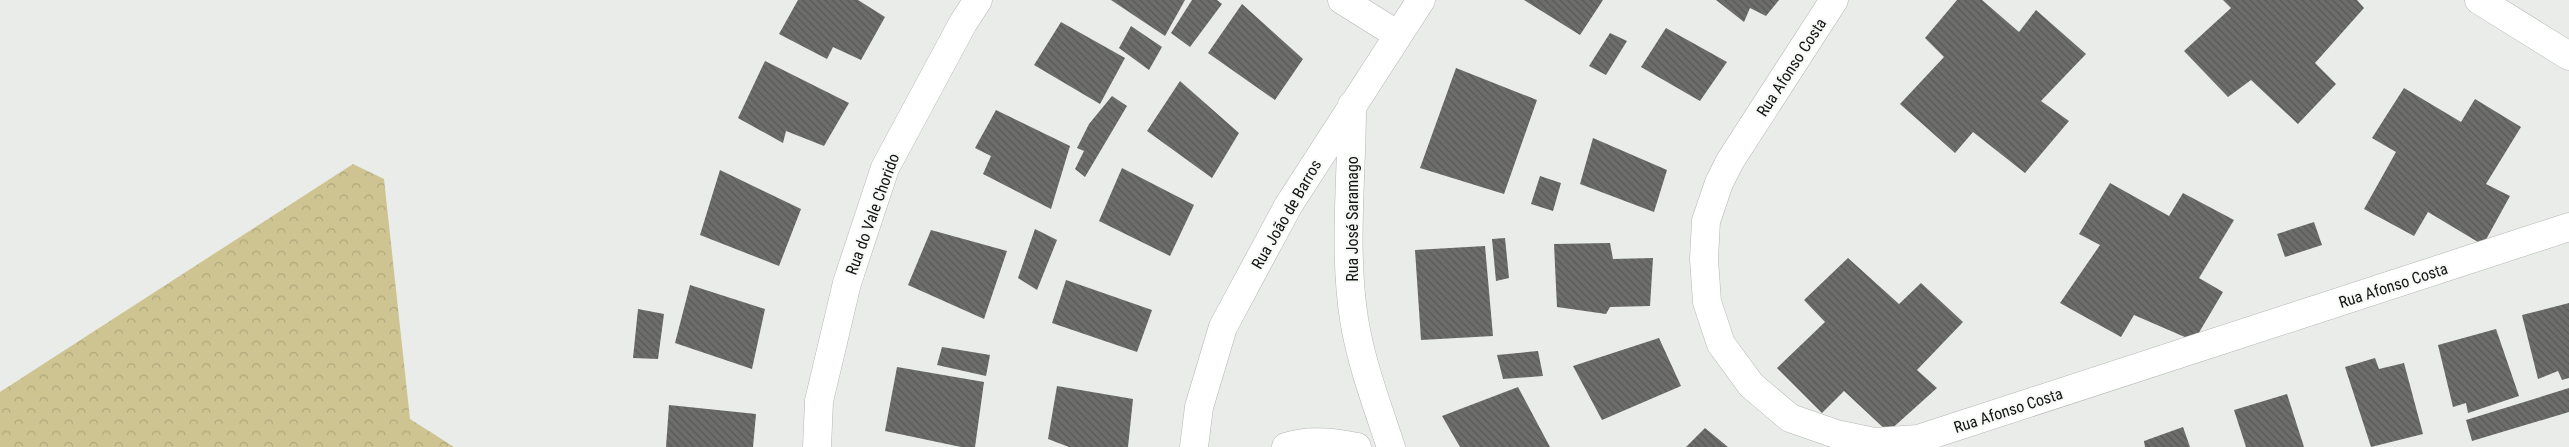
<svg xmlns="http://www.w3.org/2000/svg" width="2569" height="447" font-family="'Roboto Condensed',sans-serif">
<defs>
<pattern id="forest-crowns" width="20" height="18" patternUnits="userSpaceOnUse" patternTransform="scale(1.25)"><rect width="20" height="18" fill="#cdc491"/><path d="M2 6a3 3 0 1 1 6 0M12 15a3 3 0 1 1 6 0" fill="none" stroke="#afa87c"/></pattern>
<pattern id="building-back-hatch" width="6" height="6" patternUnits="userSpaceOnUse" patternTransform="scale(1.25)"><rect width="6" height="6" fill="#6d6e6b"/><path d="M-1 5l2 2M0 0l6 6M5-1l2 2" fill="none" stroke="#585957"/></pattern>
</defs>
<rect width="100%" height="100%" fill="#e9ece9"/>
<path fill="url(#forest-crowns)" d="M353,164L384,179L410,419L454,447H0V392Z"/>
<path fill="url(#building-back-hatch)" d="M798,0H858L885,17L861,60L833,47L827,59L779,34Z
M1111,0H1185L1165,36Z
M1192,0H1217L1222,4L1190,47L1171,33Z
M1524,0H1603L1580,35Z
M1716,0H1779L1766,16L1750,8L1744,22Z
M1957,0H1982L2019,32L2036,10L2086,54L2041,101L2069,121L2025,173L1973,132L1955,153L1900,104L1944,57L1925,38Z
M2223,0H2357L2364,8L2315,63L2336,84L2298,124L2251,80L2228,97L2184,51L2231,8Z
M1242,4L1303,59L1275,100L1208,53Z
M1061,22L1125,58L1100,104L1034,65Z
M1131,26L1162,47L1149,70L1119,48Z
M1666,28L1727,62L1700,101L1641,67Z
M1610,33L1627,41L1606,75L1589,66Z
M765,61L849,103L824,146L786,131L783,143L738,118Z
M1456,68L1537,100L1504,194L1420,168Z
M1180,81L1239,133L1212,178L1147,131Z
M2404,88L2461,122L2475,99L2521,127L2486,184L2510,196L2483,245L2428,212L2414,236L2364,209L2396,152L2372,138Z
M1112,96L1127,106L1085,177L1075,169L1084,151L1077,148L1089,124Z
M996,110L1070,146L1051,209L983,174L991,156L975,148Z
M1593,138L1667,170L1654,212L1580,184Z
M1122,168L1194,205L1170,256L1099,221Z
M720,170L801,209L779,266L700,235Z
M1540,176L1561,183L1553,211L1531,204Z
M2110,183L2169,216L2183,193L2234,220L2199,278L2223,292L2194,341L2134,315L2121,337L2060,303L2100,245L2079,234Z
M2314,222L2322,245L2285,257L2277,234Z
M1035,229L1057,240L1037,290L1018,278Z
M931,230L1007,251L984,319L908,285Z
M1505,238L1509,278L1496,281L1492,239Z
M1610,243L1613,259L1653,258L1650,306L1610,307L1606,314L1557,307L1554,244Z
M1485,246L1493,336L1421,340L1415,250Z
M1848,258L1899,304L1921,283L1963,322L1917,370L1937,388L1888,432L1844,391L1822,413L1777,368L1825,322L1804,300Z
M1066,280L1152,310L1137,352L1052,323Z
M690,285L765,309L752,369L675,343Z
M2569,303V378L2562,380L2558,371L2538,379L2522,315Z
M638,309L664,314L658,359L633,358Z
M2496,329L2519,396L2468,413L2466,403L2453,407L2438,345Z
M1659,338L1681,386L1602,420L1573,366Z
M942,347L990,355L986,376L937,365Z
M1538,351L1543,376L1503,379L1497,355Z
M2375,358L2379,369L2404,363L2423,434L2371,447L2345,367Z
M897,367L984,382L975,447H961L885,431Z
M1057,386L1133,399L1128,447H1069L1048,439Z
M1518,387L1550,447H1460L1442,416Z
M2569,388V412L2472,441L2466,420Z
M2287,394L2304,447H2246L2234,410Z
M669,405L756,414L753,447H666Z
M2183,427L2190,447H2145L2144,441Z
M1705,428L1728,447H1686Z"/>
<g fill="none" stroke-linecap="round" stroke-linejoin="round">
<g stroke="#b3b6b3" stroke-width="29">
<path id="minor" d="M1342,0L1398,35
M1834,0L1730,161L1719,183L1706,221L1704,259L1707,302L1721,344L1751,385L1790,418L1836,434L1874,442L1918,439L2569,227
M2479,0L2569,56
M1352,105C1352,175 1343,249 1354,319C1361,363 1377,405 1391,447
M817,447L819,401L847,283L885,168L963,23L978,0
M1194,447L1199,407L1223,327L1288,206L1421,0
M1286,447C1308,439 1334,442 1357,447"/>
</g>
<use href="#minor" stroke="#fff" stroke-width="28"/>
</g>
<g text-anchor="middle" stroke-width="4" stroke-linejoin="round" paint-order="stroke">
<g font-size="16" fill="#121312" stroke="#f6f9f6">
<text transform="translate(1791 67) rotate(-57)" y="6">Rua Afonso Costa</text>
<text transform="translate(872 214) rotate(-70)" y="6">Rua do Vale Chorido</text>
<text transform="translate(1286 214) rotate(-60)" y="6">Rua João de Barros</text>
<text transform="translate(1352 219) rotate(-90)" y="6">Rua José Saramago</text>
<text transform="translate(2393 285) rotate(-18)" y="6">Rua Afonso Costa</text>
<text transform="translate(2008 410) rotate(-18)" y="6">Rua Afonso Costa</text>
</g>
</g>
</svg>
